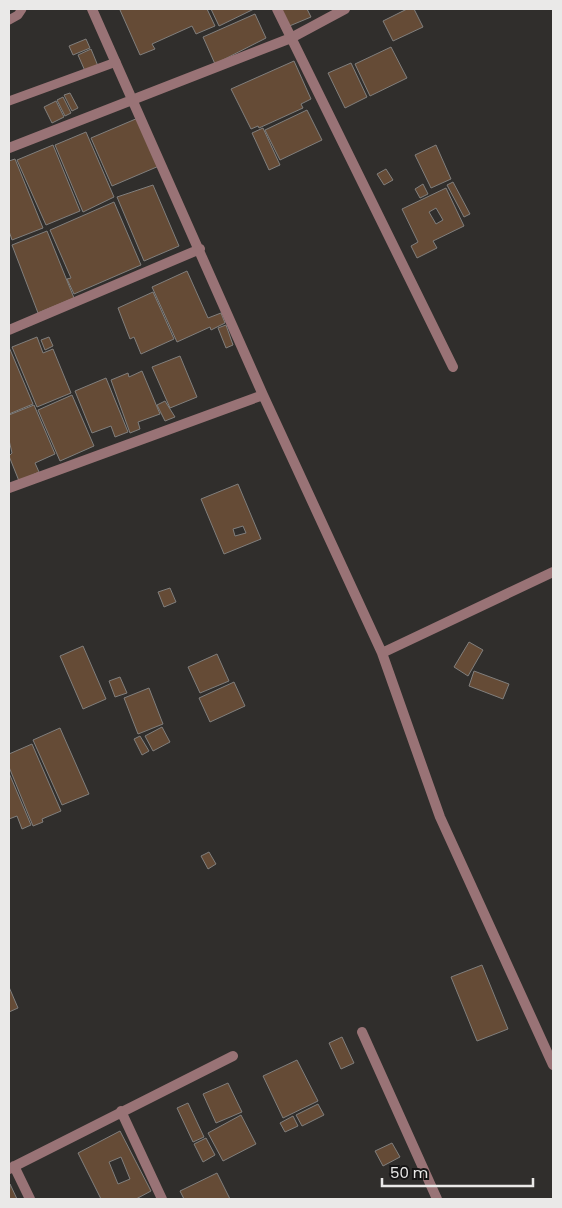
<svg xmlns="http://www.w3.org/2000/svg" width="562" height="1208" font-family="Poppins,sans-serif">
<rect width="100%" height="100%" fill="#302e2c"/>
<path fill="#654b36" stroke="#817f7d" fill-rule="evenodd" d="M122,9H207L215,26L196,34L192,26L152,44L155,49L140,55L120,10Z
M211,9H254L219,26Z
M279,9H307L311,17L287,27Z
M407,9H414L423,27L393,41L383,21Z
M255,14L266,38L215,64L203,37Z
M86,39L90,48L73,55L69,46Z
M391,47L407,78L370,96L355,64Z
M91,49L98,66L85,71L78,55Z
M294,61L311,99L301,104L303,108L259,128L258,126L251,129L231,89Z
M351,63L367,97L345,108L328,73Z
M70,93L78,108L72,111L64,95Z
M63,97L71,113L65,116L57,100Z
M56,101L64,117L52,123L44,107Z
M307,110L322,140L280,160L265,130Z
M138,118L159,166L112,186L91,138Z
M263,128L280,165L269,170L252,133Z
M86,132L114,197L83,212L55,145Z
M53,145L80,211L46,225L17,160Z
M436,145L451,179L431,188L415,155Z
M15,159L43,228L12,240L9,231V161Z
M386,169L393,180L384,185L377,174Z
M453,182L470,214L464,217L447,185Z
M423,184L428,194L420,198L415,189Z
M153,185L179,246L144,261L117,197Z
M446,188L464,226L433,241L437,248L417,258L411,246L418,242L402,209ZM436,208L443,220L436,224L429,212Z
M114,202L141,265L74,294L67,279L71,278L50,230Z
M47,231L74,298L38,313L12,245Z
M187,271L208,318L221,313L225,323L211,330L210,327L177,342L152,287Z
M153,292L174,339L141,354L134,337L130,339L118,308Z
M226,325L233,345L226,348L218,328Z
M37,337L43,353L53,349L71,393L37,407L12,347Z
M49,337L53,346L45,350L41,340Z
M9,347L33,404L9,414Z
M180,356L197,397L170,408L152,367Z
M142,371L160,414L138,422L140,429L130,433L111,380L128,373L129,377Z
M106,378L128,432L115,437L111,426L92,433L75,391Z
M72,395L94,446L60,461L38,410Z
M165,401L175,417L165,421L157,405Z
M34,405L55,454L35,463L39,472L19,481L9,456L12,453L9,440V415Z
M238,484L261,539L224,554L201,499ZM243,526L246,533L235,536L233,529Z
M170,588L176,602L164,607L158,592Z
M469,642L483,650L468,676L454,667Z
M83,646L106,699L83,709L60,656Z
M217,654L229,681L200,693L188,667Z
M474,671L509,684L503,699L469,686Z
M120,677L127,693L115,697L109,681Z
M234,682L245,706L210,722L199,698Z
M149,688L163,724L138,734L124,698Z
M162,727L170,742L153,751L145,736Z
M60,728L89,794L62,805L33,740Z
M140,736L149,751L142,755L134,739Z
M32,744L61,811L42,819L43,822L33,826L9,767V754Z
M9,773L31,825L22,829L17,816L9,819Z
M209,852L216,864L208,869L201,856Z
M482,965L508,1029L477,1041L451,977Z
M9,987L18,1008L9,1012Z
M342,1037L354,1063L341,1069L329,1043Z
M297,1060L318,1101L283,1118L263,1076Z
M228,1083L242,1112L216,1123L203,1094Z
M188,1103L204,1137L193,1142L177,1108Z
M318,1104L324,1115L302,1126L296,1115Z
M241,1115L256,1144L223,1161L208,1133Z
M293,1116L298,1126L285,1132L280,1123Z
M120,1131L151,1191L136,1199H101L78,1153ZM121,1157L130,1179L118,1184L109,1162Z
M206,1138L215,1155L203,1162L194,1144Z
M392,1143L400,1157L383,1166L375,1151Z
M217,1173L230,1199H184L180,1191Z
M10,1184L17,1199H9Z"/>
<g fill="none" stroke-linecap="round" stroke-linejoin="round">
<path stroke="#997376" stroke-width="9" d="M9,20L18,15L22,9
M9,101L116,62"/>
<path stroke="#997376" stroke-width="10" d="M92,9L263,395L382,653L440,817L553,1065
M277,9L453,367
M9,148L291,38L345,9
M9,330L200,249
M9,488L263,395
M382,653L553,572
M362,1032L437,1199
M121,1111L162,1199
M14,1166L30,1199
M9,1169L233,1056"/>
</g>
<rect width="562" height="1208" fill="none" stroke="#eae9e8" stroke-width="20"/>
<path d="M382 1178v8h151v-8" fill="none" stroke="#eae9e8" stroke-width="2.5"/>
<text x="390" y="1178" font-size="15" fill="#eae9e8" stroke="#171616" stroke-width="4" paint-order="stroke">50 m</text>
</svg>
